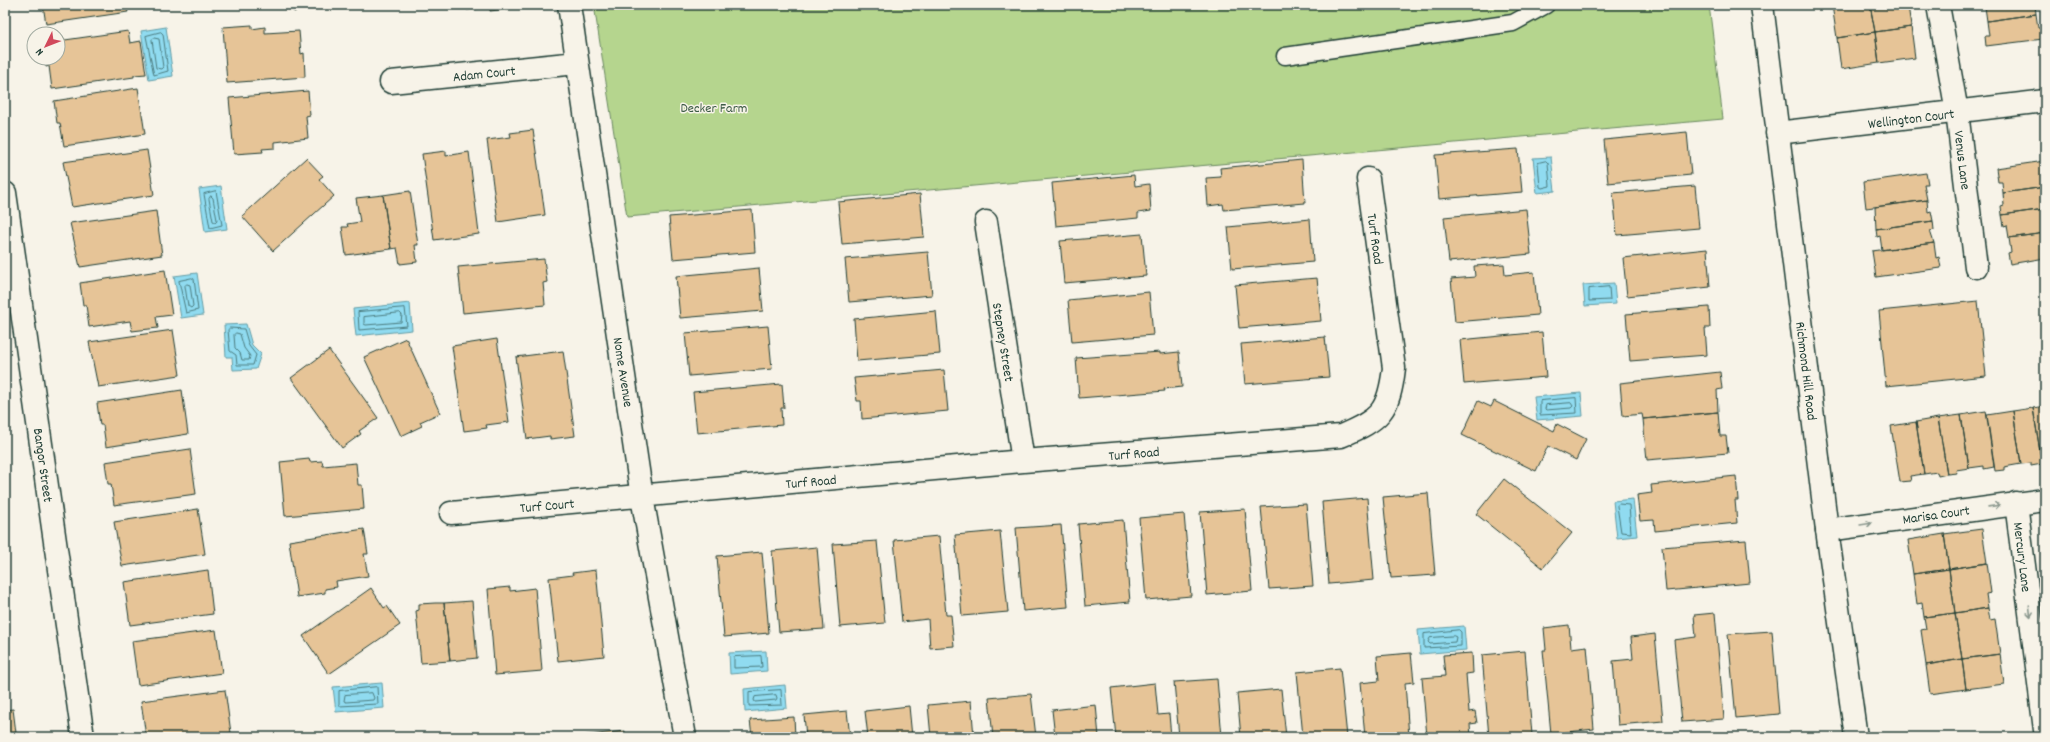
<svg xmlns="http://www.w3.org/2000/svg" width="2050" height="742" font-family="Dekko,sans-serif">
<rect width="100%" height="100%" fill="#f7f3e8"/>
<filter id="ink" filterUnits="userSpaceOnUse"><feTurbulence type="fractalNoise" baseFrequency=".025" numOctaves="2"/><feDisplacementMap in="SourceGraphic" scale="8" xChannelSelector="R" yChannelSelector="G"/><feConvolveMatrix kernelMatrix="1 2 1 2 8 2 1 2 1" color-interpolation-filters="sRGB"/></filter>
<g filter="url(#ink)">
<path fill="#b5d58e" stroke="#6a8961" d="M594,5H1709L1723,119L627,217Z"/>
<path fill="#90dbf0" stroke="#639ca5" d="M166,27L173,76L149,80L141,31Z
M1551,157L1555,191L1537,193L1533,158Z
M221,186L227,229L205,232L199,189Z
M197,273L203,315L181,318L174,276Z
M1614,283L1616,304L1585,306L1583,285Z
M410,303L412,330L356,336L353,309Z
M246,324L252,345L261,354L256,369L233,370L232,357H226L224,325Z
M1581,393L1583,416L1537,420L1534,397Z
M1633,499L1637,536L1617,538L1613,501Z
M1464,626L1466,650L1420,654L1418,630Z
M766,651L767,671L730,674L729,653Z
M382,683L384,708L336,712L333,687Z
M785,685L787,708L745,712L744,689Z"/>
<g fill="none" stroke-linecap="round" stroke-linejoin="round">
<path stroke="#4c7c7f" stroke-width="1" d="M161,32L163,34L168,71L154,75L146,36Z
M154,38L159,39L163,67L161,69L156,68L152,40Z
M1546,161L1548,163L1550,186L1542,188L1540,187L1538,163Z
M216,191L222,225L210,228L204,194Z
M211,196L213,198L217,220L215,222L213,221L209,199Z
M192,278L194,279L198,310L186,313L179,281Z
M187,284L190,285L193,306L191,308L188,306L185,286Z
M1609,287L1610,300L1589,301V289Z
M405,308L407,326L359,330L358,312Z
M400,313L402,315L401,322L366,325L364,324V317Z
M230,328L244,329L249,346L256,355L253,365H237L236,355L230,351L228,330Z
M236,333L240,334L244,348L250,356L249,360H242L240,353L235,348L234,335Z
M1576,398L1577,413L1540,415V401Z
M1571,403L1573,406L1571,408L1546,410L1545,409L1546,405Z
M1619,504L1629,505L1631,533L1621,532L1617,506Z
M1459,630L1461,632V646L1424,648V634Z
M1454,636L1456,637L1455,642L1430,644L1428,642L1430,638Z
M761,656L762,667L734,668V657Z
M377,687L378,704L339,706V691Z
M781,690L782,705L749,706V692Z
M372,693L374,698L373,700L346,702L344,701L345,695Z
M776,695L777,698L776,700L755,702L754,700L755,697Z"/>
</g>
<path fill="#e6c497" stroke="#1f3d34" d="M43,5H140V8L127,9L128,12L46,24Z
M282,5H299L295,12Z
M467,5H514V8L490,11V7L467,10Z
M1832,5H1870L1875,32L1837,38Z
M1870,5H1908L1911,27L1875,32Z
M1981,5H2035L2036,14L1987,21L1985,7L1981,8Z
M2036,14L2038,28H2042L2043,39L1986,46L1985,36H1989L1987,21Z
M252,25V29L265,27V33L299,31L301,54L304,53L305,77L227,83L223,27Z
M1911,27L1915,58L1879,63L1875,32Z
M128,31L130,43L141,41L146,74L134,75V77L52,89L49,66L46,67L45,58H58V41Z
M1875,32L1879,63L1841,69L1837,38Z
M138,88L145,134L64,146L60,123H57L54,101Z
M308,91L310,115L306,116L308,138L275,142V148L262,149L263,152L234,154L229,98Z
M533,130L545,215L498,222L487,140L511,137L510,133Z
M1687,132L1691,175L1608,183L1604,140Z
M1518,149L1522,192L1439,199L1435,155Z
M147,150L154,195L72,207L63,162Z
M446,151V156L469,152L479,234L434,240L422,154Z
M306,158L323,176L319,179L334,196L273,251L242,216Z
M1302,160L1305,203L1224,210L1223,204L1208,206L1206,178L1221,177L1220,168Z
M2045,161V187L2003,193L2002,182H1998L1996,168Z
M1926,173L1928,184H1924L1927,200L1866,208L1863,182Z
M1134,175L1135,186L1149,184L1151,211L1138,213V218L1056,226L1052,183Z
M1695,186L1699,228L1617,235L1613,193Z
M2045,187V209L2002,215L2001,206L2004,205L2003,193Z
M410,191L418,245H415L417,262L400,264L397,248L391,249L383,195Z
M920,194L924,237L842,244L838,202Z
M383,195L391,249L346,255L342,227H348L347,224L360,222L356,198Z
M1927,200L1928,212L1931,211L1933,221L1876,229L1875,207Z
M1526,209L1531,254L1449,262L1444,217Z
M2045,209V233L2009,238L2007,225L2004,226L2002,215Z
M752,210L755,252L673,259L669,217Z
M156,211L162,255L80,267L70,223Z
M1310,219L1313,262L1232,269L1228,227Z
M1933,221L1934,230L1930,231L1934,243L1882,250L1880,236L1877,237L1876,229Z
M2045,233V258L2010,264L2008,253L2011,252L2009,238Z
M1142,234L1146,276L1064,283L1060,241Z
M1934,243L1936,258L1939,257L1941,268L1876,277L1872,251Z
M1707,249L1710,287L1627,296L1623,258Z
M928,252L932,295L849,302L845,259Z
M544,259L547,282L543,283L545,305L463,313L458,267Z
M1504,264L1505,275L1534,272L1538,315L1455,322L1451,279L1475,277L1474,266Z
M759,268L763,311L680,318L676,276Z
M165,270L172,315L156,317L158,328L132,331L130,321L89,327L86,305H83L80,283Z
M1317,278L1321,321L1239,328L1235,285Z
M1149,292L1153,335L1072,342L1068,300Z
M1978,301L1986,376L1886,386L1879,311Z
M1709,307L1710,328H1705L1707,355L1630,361L1626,314Z
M936,311L940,354L857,361L854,319Z
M768,326L772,369L689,376L685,333Z
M173,330L180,375L98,387L89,342Z
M1542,332L1546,377L1464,384L1460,340Z
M1325,337L1329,377L1245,384L1241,344Z
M406,338L440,413L420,422L422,426L401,436L364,357Z
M497,339L509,422L486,425L487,428L464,431L452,346Z
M329,350L378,418L359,431L361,434L342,448L291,378Z
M563,351L575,436L550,439V436L527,439L516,357Z
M1160,352V354L1179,352L1182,387L1164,389L1165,391L1079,398L1076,358Z
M944,370L948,411L862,419L861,401H857L854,378Z
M1720,372L1722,389L1717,390L1718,412L1643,419L1642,414L1623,416L1620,383Z
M782,384L784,408H781L782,425L697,433L693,392Z
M182,390L188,434L106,447L103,425H100L97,403Z
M1478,401L1491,407L1494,401L1554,431L1557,424L1586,439L1576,460L1548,446L1536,471L1462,435Z
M2045,406V464H2042L2033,408Z
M2033,408L2042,464L2031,466V463L2021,464L2013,411Z
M1986,411L1994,467L1984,469V466L1969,468L1961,415Z
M2013,411L2021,464L2004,467V470L1995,471L1987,415Z
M1718,412L1720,436H1726L1728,453L1647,460L1643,419Z
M1961,415L1969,468L1956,470L1957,473L1947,474L1938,418Z
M1938,418L1947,474L1938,476L1937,472L1924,474L1916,422Z
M1916,422L1924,474L1910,476L1911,481L1900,482L1891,426Z
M190,449L196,494L114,505L111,484H108L105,462Z
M309,459L310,462L322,461L323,466L356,463L358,485H362L364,509L285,516L280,462Z
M1736,476L1738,500H1735L1737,523L1655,531L1654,520L1640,521L1637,495L1652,493L1651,485Z
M1504,479L1572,533L1543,568L1476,514Z
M1428,493L1435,575L1391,578L1383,497Z
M1367,498L1374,580L1329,584L1322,502Z
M1306,504L1313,586L1269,589L1261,507Z
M198,509L205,554L122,566L114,522Z
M1245,509L1252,591L1207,595L1200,512Z
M1184,514L1191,596L1146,600L1139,518Z
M1123,520L1130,602L1085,606L1078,524Z
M1061,525L1068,607L1023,611L1016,528Z
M364,529L368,554H364L368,576L336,581L337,587L325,589V593L297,597L289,541Z
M1982,529L1987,563L1949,569L1944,534Z
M1000,531L1008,612L962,616L955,535Z
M1944,534L1949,569L1913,574L1908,540Z
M939,536L946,615H951L954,646L930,648L928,619L902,622L894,540Z
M1746,540L1750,583L1666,591L1662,547Z
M877,541L885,623L840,627L833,544Z
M817,547L824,629L779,632L772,551Z
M762,552L769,633L724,637L717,556Z
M1987,563L1991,593L1986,594L1988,608L1955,613L1949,569Z
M1949,569L1955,613L1924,617L1922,603L1917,604L1913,574Z
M208,570L213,614L130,625L124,582Z
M596,570L604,656L558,661L549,578L573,575L572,573Z
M510,587V591L535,588L542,671L495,675L488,589Z
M371,588L384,608L387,606L400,625L329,674L303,636Z
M472,601L477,658L450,661L444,603Z
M435,603H444L450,661L421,663L416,611L419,610V604Z
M1988,608L1990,620L1995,619L2000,654L1962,659L1955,613Z
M1715,613L1724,719L1682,722L1674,640L1696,637L1694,615Z
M1955,613L1962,659L1926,665L1921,630L1926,629L1924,617Z
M1569,625L1571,648L1587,646L1594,729L1551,734L1543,650H1546L1544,628Z
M216,630L222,673L138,685L132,641Z
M1772,631L1779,714L1736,718L1728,634Z
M1655,634L1663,721L1618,725L1613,661L1633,659L1631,637Z
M1525,651L1532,735L1489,737L1482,655Z
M1411,653L1414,682L1405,683L1409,737H1365L1360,683L1379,681L1377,656Z
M1472,653L1473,673L1466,674L1469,712L1475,711L1477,723L1470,724L1471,737H1427L1422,678L1445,676L1443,655Z
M2000,654L2004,684L1966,689L1962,659Z
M5,655L8,671H5Z
M1962,659L1966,689L1930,694L1926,665Z
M1340,668L1347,737H1303L1297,672Z
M5,675L8,693L5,694Z
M1217,679L1222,737H1179L1174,682Z
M1155,683L1158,715L1169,714L1171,737H1116L1111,688Z
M1281,689L1286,737H1241L1237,693Z
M225,690L231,733L201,737H146L141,701Z
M1031,694L1036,737H993L989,698Z
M971,701L974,737H931L928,705Z
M1096,705L1099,737H1055L1052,710Z
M909,706L912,737H868L865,711Z
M13,709L16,733H13L14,737H5V710Z
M847,711L850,737H806L804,715Z
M794,717L795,737H752L750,720Z
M625,731V737H580V736Z"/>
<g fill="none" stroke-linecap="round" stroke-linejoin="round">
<g stroke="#1f3d34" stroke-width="19">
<path id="service" d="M1285,56L1513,23L1546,5"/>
</g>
<g stroke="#1f3d34" stroke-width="25">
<path id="minor" d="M569,5L642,497L685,737
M1938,5L1957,112L1976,267
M391,82L577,63
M1777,133L2045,101
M5,193L83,737
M986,222L1023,461
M2016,503L2045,730
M451,513L1023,461L1341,436C1381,419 1389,411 1394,368L1368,179
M1827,530L2045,500"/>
</g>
<g stroke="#1f3d34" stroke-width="25">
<path id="tertiary" d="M1762,5L1827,530L1856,737"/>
</g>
<use href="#service" stroke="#f7f3e8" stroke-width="16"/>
<use href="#minor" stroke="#f7f3e8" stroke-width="22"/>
<use href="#tertiary" stroke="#f7f3e8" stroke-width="22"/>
</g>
<defs><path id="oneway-shaft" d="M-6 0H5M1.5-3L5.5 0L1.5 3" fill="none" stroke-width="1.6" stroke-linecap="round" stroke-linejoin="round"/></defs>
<g stroke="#8b988e">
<use href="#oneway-shaft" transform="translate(1994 506) rotate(-8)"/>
<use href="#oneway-shaft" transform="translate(1866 524) rotate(-9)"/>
<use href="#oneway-shaft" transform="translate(2030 611) rotate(83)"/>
</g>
</g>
<g text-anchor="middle" stroke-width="3" stroke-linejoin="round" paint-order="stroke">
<g font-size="14" fill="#1f3d34" stroke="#f7f3e8">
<text transform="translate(484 73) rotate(-6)" y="5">Adam Court</text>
<text transform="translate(1911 118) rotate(-7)" y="5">Wellington Court</text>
<text transform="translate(1963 160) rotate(83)" y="5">Venus Lane</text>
<text transform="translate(1376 239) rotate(82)" y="5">Turf Road</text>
<text transform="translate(1004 342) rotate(81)" y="5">Stepney Street</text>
<text transform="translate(1807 371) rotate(83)" y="5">Richmond Hill Road</text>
<text transform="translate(624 372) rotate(81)" y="5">Nome Avenue</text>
<text transform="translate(1134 453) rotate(-5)" y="5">Turf Road</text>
<text transform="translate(44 465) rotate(82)" y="5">Bangor Street</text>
<text transform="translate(811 481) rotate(-5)" y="5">Turf Road</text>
<text transform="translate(547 505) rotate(-5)" y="5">Turf Court</text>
<text transform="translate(1936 514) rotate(-8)" y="5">Marisa Court</text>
<text transform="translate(2023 557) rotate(83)" y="5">Mercury Lane</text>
</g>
<g font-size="14" fill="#3d5b46" stroke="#f7f3e8">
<text x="714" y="112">Decker Farm</text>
</g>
</g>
<rect width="2050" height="742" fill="none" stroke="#f7f3e8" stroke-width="20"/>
<rect x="10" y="10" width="2030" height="722" fill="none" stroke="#1f3d34" stroke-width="1.5" filter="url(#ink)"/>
<g transform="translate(46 46) rotate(227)"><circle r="19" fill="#f7f3e8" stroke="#a1aaa0"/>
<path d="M0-3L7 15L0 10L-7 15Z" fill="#d1495b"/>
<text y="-6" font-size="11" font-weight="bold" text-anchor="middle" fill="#1f3d34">N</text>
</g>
</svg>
